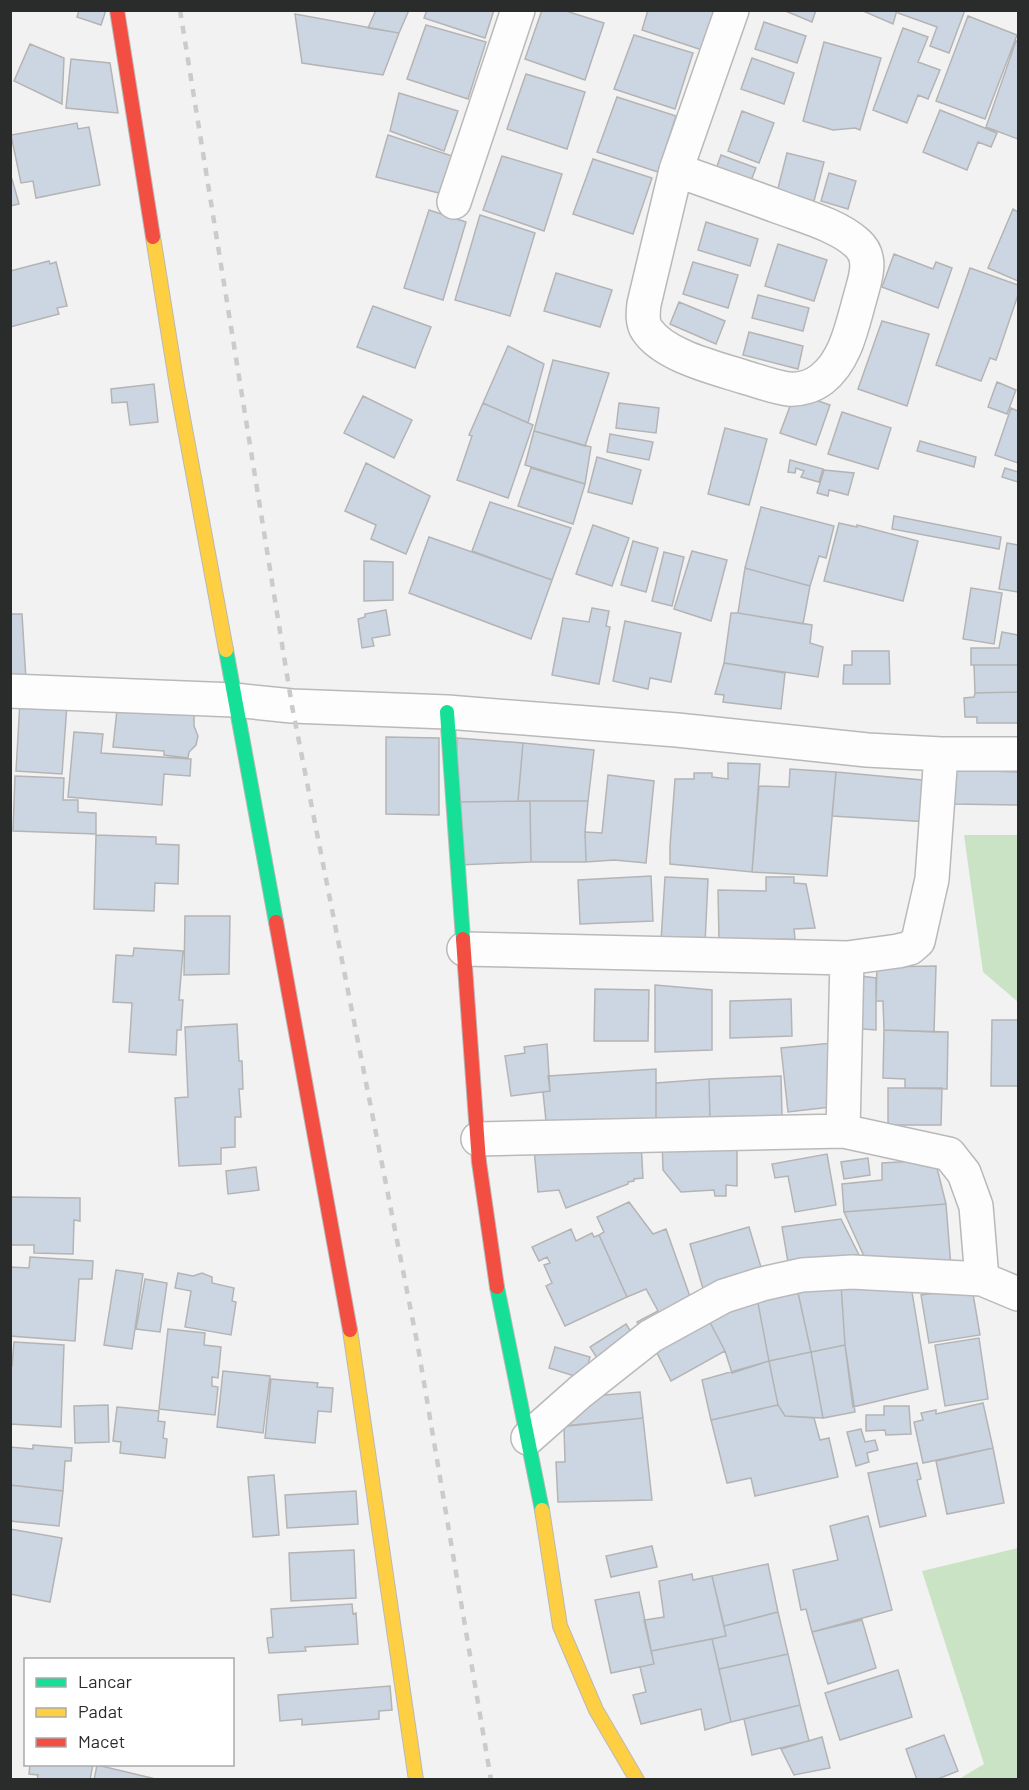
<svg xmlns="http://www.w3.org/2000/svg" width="1029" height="1790" font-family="Barlow,sans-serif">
<rect width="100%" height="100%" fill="#f2f2f2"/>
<path fill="#cbe3c5" d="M964,835H1018V1002L983,972Z
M1018,1548V1779H959L984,1764L922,1571Z"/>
<path fill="#ccd6e3" stroke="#b4b4b4" stroke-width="1.5" d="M79,10H106L101,25L77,17Z
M376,10H409L399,33L368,28Z
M427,10H494L485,38L424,18Z
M542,10H563L604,23L585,80L525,59Z
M648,10H715L702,50L642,30Z
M783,10H816L812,22Z
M861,10H897L893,24Z
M899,10H965L949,53L930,46L937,27L898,13Z
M295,14L399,33L383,75L302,63Z
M968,16L1017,35L985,119L936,101Z
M764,22L806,36L797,63L755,49Z
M426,25L486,42L468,99L407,79Z
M903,28L928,37L918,62L940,70L928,99L918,95L907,123L873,110Z
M634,35L693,53L675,109L614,89Z
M1016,41L1018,42V139L986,127Z
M824,42L881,58L860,130L855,128L833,130L803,121Z
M30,44L64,58L62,104L14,81Z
M752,58L794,73L784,104L741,89Z
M71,59L110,63L118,113L66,108Z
M526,74L585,92L567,149L507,129Z
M399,93L458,111L444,151L390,131Z
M617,97L676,116L658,172L597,152Z
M940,110L997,133L991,147L978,142L967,170L923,152Z
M742,111L774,123L759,163L728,151Z
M77,123L78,129L89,127L100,185L36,198L33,181L21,183L11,135Z
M388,135L452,156L439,193L376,177Z
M787,153L824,162L814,201L777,192Z
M721,155L756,168L748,188L714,175Z
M502,156L562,174L544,231L483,210Z
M593,159L652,178L633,234L573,214Z
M829,173L856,181L848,209L821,201Z
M10,179H12L19,204L10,206Z
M1013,209L1018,212V281L988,268Z
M429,210L466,222L443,300L404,288Z
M480,215L535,233L510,316L455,300Z
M706,222L758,239L750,266L698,250Z
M778,244L827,260L814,301L765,286Z
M894,254L933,269L936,262L952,268L938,308L882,287Z
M49,261L50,264L56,262L67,306L57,308L59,314L10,327V271Z
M693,262L738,275L728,308L683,294Z
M970,268L1018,285V295L996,360L990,358L981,381L936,365Z
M556,273L612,290L600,327L544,311Z
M758,295L809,308L803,331L752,318Z
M679,302L725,321L716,344L670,324Z
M373,306L431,327L415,368L357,347Z
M882,321L929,334L907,406L858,389Z
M749,332L803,346L798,369L743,355Z
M508,346L544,364L528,423L483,403Z
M553,360L609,373L585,446L534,431Z
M997,382L1016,390L1007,414L988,407Z
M154,384L158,422L130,425L127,402L112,403L111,389Z
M795,393L830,405L816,445L780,433Z
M363,396L412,420L394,458L344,433Z
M483,403L533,425L508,498L457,480L472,436L469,435Z
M619,403L659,408L656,433L616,428Z
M1011,408L1018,411V463L995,455Z
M842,412L891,428L878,469L828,454Z
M725,428L767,439L749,505L708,494Z
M534,431L591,447L585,484L525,465Z
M610,434L653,442L649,460L607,452Z
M920,441L976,457L974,467L917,451Z
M597,457L641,470L632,504L588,492Z
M790,460L823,469L819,482L801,477L804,471L796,468L795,473L788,472Z
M366,463L430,496L406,554L371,539L376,525L345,511Z
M531,468L585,484L573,524L518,506Z
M1005,468L1018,472V482L1002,477Z
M824,470L854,473L848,495L829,490L828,496L817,493Z
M490,502L571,528L552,580L472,551Z
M761,507L834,526L826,558L819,556L810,586L745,568Z
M894,516L1001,537L999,549L892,529Z
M839,523L857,527V525L918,541L903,601L824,581Z
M593,525L629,538L612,586L576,574Z
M429,537L552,580L531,639L409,593Z
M633,541L658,548L646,592L621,585Z
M1007,543L1018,545V592L999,589Z
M692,551L727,560L711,621L674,609Z
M664,552L684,557L672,606L652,601Z
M364,561L393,562V600L364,601Z
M745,568L810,586L803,624L738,613Z
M971,588L1002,593L994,644L963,639Z
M592,608L609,611L606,626L610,627L599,684L552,675L563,618L589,622Z
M386,610L390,635L372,638L374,646L362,648L358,619L365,617V614Z
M731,613H738L812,625L810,643L823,647L818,677L724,663Z
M10,614H22L26,680H10Z
M625,621L681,633L671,682L650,678L648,689L613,681Z
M1002,632L1018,635V665H971V648H999Z
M852,651H889L890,684H843L844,665H852Z
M724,663L785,673L781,709L723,702L724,695L715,694Z
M974,665H1018V692L975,693Z
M1018,692V723H977V717H965L964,698L974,697L975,693Z
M20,701L67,704L62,774L16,771Z
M117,710L194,712V726L198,736L196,745L189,752L188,758L164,755V751L113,747Z
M74,732L103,734L101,753L191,759L190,776L164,774L162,805L68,797Z
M386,737L439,738V815L386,814Z
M457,738L523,743L518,801L457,802Z
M523,743L594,750L588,801H518Z
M728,763L760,764L752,872L670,864V846L675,779H694V773H712V777L728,779Z
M790,769L836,772L827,876L752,872L759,786L789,787Z
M954,770L1018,772V805L953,804Z
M836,772L933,781L929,822L832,816Z
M608,775L654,781L646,863L614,860L586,862L585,832L602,833Z
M15,776L64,778L63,800H78V812L96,813V834L13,831Z
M530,801L531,862L458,865L457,802Z
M530,801H588L585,832L586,862H531Z
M96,835L156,837V844L179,845L178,884L155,883L154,911L94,909Z
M651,876L653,921L580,924L578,880Z
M665,877L708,879L705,944L661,941Z
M766,877H794V883L806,884L815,928L794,929L795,939L719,940L718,890L766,891Z
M185,916H230L229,974L184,975Z
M134,948L183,951L179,1000H183L181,1030H177L176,1055L129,1052L132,1003L113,1002L116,955L133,956Z
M936,966L934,1032L884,1030L883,1001H876L877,967Z
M853,975L876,978V1030L851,1028Z
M655,985L712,990V1050L655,1052Z
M595,989L649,990L648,1041H594Z
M791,999L792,1036L730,1038V1001Z
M992,1020H1018V1086H991Z
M237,1024L239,1061H242L243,1089H239L241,1117H235V1147L221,1148V1164L179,1166L175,1098L188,1097L185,1027Z
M884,1030L948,1032L947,1089L905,1088V1079L883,1078Z
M832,1043L839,1106L788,1112L781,1048Z
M547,1044L550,1091L511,1096L505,1056L525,1053L524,1047Z
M656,1069V1120L547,1131L543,1092L550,1091L548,1076Z
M781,1076L782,1116L710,1120L709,1079Z
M709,1079L710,1120H656V1083Z
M888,1088H942L941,1125H888Z
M737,1139V1186L726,1185V1196H715L714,1190L681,1192L663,1170L662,1140Z
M641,1143L643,1178L634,1179V1181L628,1182V1184L566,1208L559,1190L538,1192L534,1149Z
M827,1154L836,1205L795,1212L788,1176L775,1178L772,1164Z
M868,1158L870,1175L844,1179L841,1162Z
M935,1160L946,1204L844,1212L842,1184L882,1180V1163Z
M256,1167L259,1190L228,1194L226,1171Z
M10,1197L80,1198V1221L74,1220L73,1254L34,1253V1245H10Z
M629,1202L653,1234L666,1229L693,1305L645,1334L637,1322L658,1311L646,1289L627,1297L599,1235L604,1232L597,1217Z
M946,1204L951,1268L868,1265L844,1212Z
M841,1219L859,1255L789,1268L782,1227Z
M749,1227L763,1274L704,1292L690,1244Z
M571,1229L576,1241L592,1233L594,1237L599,1235L627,1297L565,1326L546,1286L552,1283L544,1265L550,1263L547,1257L539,1261L532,1247Z
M30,1257L93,1261L92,1279H79L75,1341L10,1336V1267L29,1268Z
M116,1270L143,1274L132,1349L104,1345Z
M178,1273L193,1276L202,1273L212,1277V1283L234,1288L232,1301L236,1302L231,1335L185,1327L191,1291L175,1288Z
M145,1279L167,1283L160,1332L136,1329Z
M910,1280L928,1389L853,1407L845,1345L841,1284Z
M841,1284L845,1345L811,1352L797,1288Z
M797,1288L811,1352L769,1361L757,1298Z
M972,1288L980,1335L929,1343L921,1295Z
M757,1298L769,1361L732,1373L725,1351L704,1311Z
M704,1311L725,1351L671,1381L652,1343Z
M626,1324L638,1343L602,1366L590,1347Z
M168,1329L205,1333L204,1345L221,1347L218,1378L212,1377V1386L218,1387L215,1415L159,1409Z
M979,1338L988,1399L945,1406L935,1345Z
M14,1342L64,1345L61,1427L10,1424V1366H12Z
M845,1345L855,1412L823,1418L811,1352Z
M555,1347L590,1357L584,1379L549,1368Z
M811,1352L823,1418L785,1416L778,1405L769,1361Z
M769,1361L778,1405L711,1420L702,1380Z
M223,1371L270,1376L263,1433L217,1427Z
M271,1379L318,1383L317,1387L333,1388L331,1412L318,1411L315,1443L265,1438Z
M640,1392L643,1418L569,1426L568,1412L581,1397Z
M983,1403L993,1448L923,1463L914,1422L923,1420L921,1413L936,1410V1414Z
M108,1405L109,1442L75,1443L74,1406Z
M778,1405L785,1416L814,1418L820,1440L829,1438L838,1477L755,1496L751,1478L727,1483L711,1420Z
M884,1406H909L911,1434L886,1435L885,1430L866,1431V1415H884Z
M117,1407L159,1411L158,1421L165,1422L163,1438L167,1439L165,1458L120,1453L121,1442L113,1441Z
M643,1418L652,1500L558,1502L556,1462H565L564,1426Z
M861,1429L865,1442L875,1440L878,1450L867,1453L869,1462L856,1466L847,1432Z
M33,1445L72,1448L71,1461H65L63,1491L10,1485V1447L33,1449Z
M993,1448L1004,1503L947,1514L936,1461Z
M917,1463L921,1479L917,1480L926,1516L880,1527L868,1473Z
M274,1475L279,1535L253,1537L248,1477Z
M10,1485L63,1491L59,1526L10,1521Z
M356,1491L358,1524L287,1528L285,1495Z
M868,1516L892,1610L812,1632L806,1609L801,1610L793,1570L838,1560L830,1526Z
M10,1529L62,1538L50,1602L10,1594Z
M652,1546L657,1567L611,1577L606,1556Z
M354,1550L356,1598L291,1601L289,1553Z
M768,1564L778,1612L724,1626L712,1576Z
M692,1574L693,1580L712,1576L726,1636L651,1651L644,1620L664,1617L659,1581Z
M639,1592L654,1664L611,1673L595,1600Z
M352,1604L353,1614L356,1613L358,1644L305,1647L306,1651L269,1653L267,1638L273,1637L271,1609Z
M778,1612L788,1654L719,1669L712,1639L726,1636L724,1626Z
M862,1620L876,1668L828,1684L812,1632Z
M712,1639L731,1722L705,1730L701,1709L641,1724L633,1695L646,1692L640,1667L654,1664L651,1651Z
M788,1654L800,1705L731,1722L719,1669Z
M898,1670L912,1717L840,1740L825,1693Z
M390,1686L392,1710L379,1711V1719L302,1725V1719L280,1721L278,1695Z
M800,1705L809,1741L752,1755L744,1719Z
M944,1735L958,1771L935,1780H917L906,1749Z
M822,1737L830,1768L794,1775L781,1749Z
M30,1764H93L90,1780H37L38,1775L29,1774Z
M97,1765L160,1780H94Z"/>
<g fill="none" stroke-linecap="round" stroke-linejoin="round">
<g stroke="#b9b9b9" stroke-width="36">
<path id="street" d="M676,170C710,182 744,194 779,207C803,216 837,225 857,243C874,258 865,279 860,298C852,326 846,360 822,379C813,386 800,390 788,389C774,387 758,381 744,377C716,368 664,356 647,330C642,323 643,312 644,304L676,170L732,10
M454,202L518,10
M10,691L234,700L292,706L447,712L677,730L867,750L941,754H1018
M464,949L847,958
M843,1131L847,958L898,951L910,948L918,941L932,879L941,754
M478,1139L843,1131L949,1154L964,1173L976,1206L982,1279
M528,1438L580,1392L651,1336L724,1296L762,1284L802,1275L852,1272L982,1279L1018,1294"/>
</g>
<g stroke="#b9b9b9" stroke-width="16">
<path id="fast" d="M226,650L276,922
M447,712L463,939
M497,1287L542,1510"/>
</g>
<g stroke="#b9b9b9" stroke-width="16">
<path id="slow" d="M153,237L177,386L226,650
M350,1330L416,1780
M542,1510L560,1626L596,1710L637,1780"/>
</g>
<g stroke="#b9b9b9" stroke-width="16">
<path id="jam" d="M117,10L153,237
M276,922L350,1330
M463,939L479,1162L497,1287"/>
</g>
<use href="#street" stroke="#fdfdfd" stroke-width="33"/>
<use href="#fast" stroke="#16e098" stroke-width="14"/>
<use href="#slow" stroke="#ffcf43" stroke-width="14"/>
<use href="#jam" stroke="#f24e42" stroke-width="14"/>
<path stroke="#cbcbcb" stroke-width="4.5" stroke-dasharray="8 8" stroke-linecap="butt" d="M180,10L292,706L418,1347L491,1780"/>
</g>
<rect width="1029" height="1790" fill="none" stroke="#2a2b2b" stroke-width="24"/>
<rect x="24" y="1658" width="210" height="108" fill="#ffffff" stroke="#aaaaaa" stroke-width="1.5"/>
<rect x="36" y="1678" width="30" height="9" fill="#16e098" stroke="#aaaaaa" stroke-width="1.5"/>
<text x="78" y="1688" font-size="18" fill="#2a2b2b">Lancar</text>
<rect x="36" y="1708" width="30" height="9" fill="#ffcf43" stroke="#aaaaaa" stroke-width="1.5"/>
<text x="78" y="1718" font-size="18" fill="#2a2b2b">Padat</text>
<rect x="36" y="1738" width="30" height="9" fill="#f24e42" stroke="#aaaaaa" stroke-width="1.5"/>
<text x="78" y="1748" font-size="18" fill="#2a2b2b">Macet</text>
</svg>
